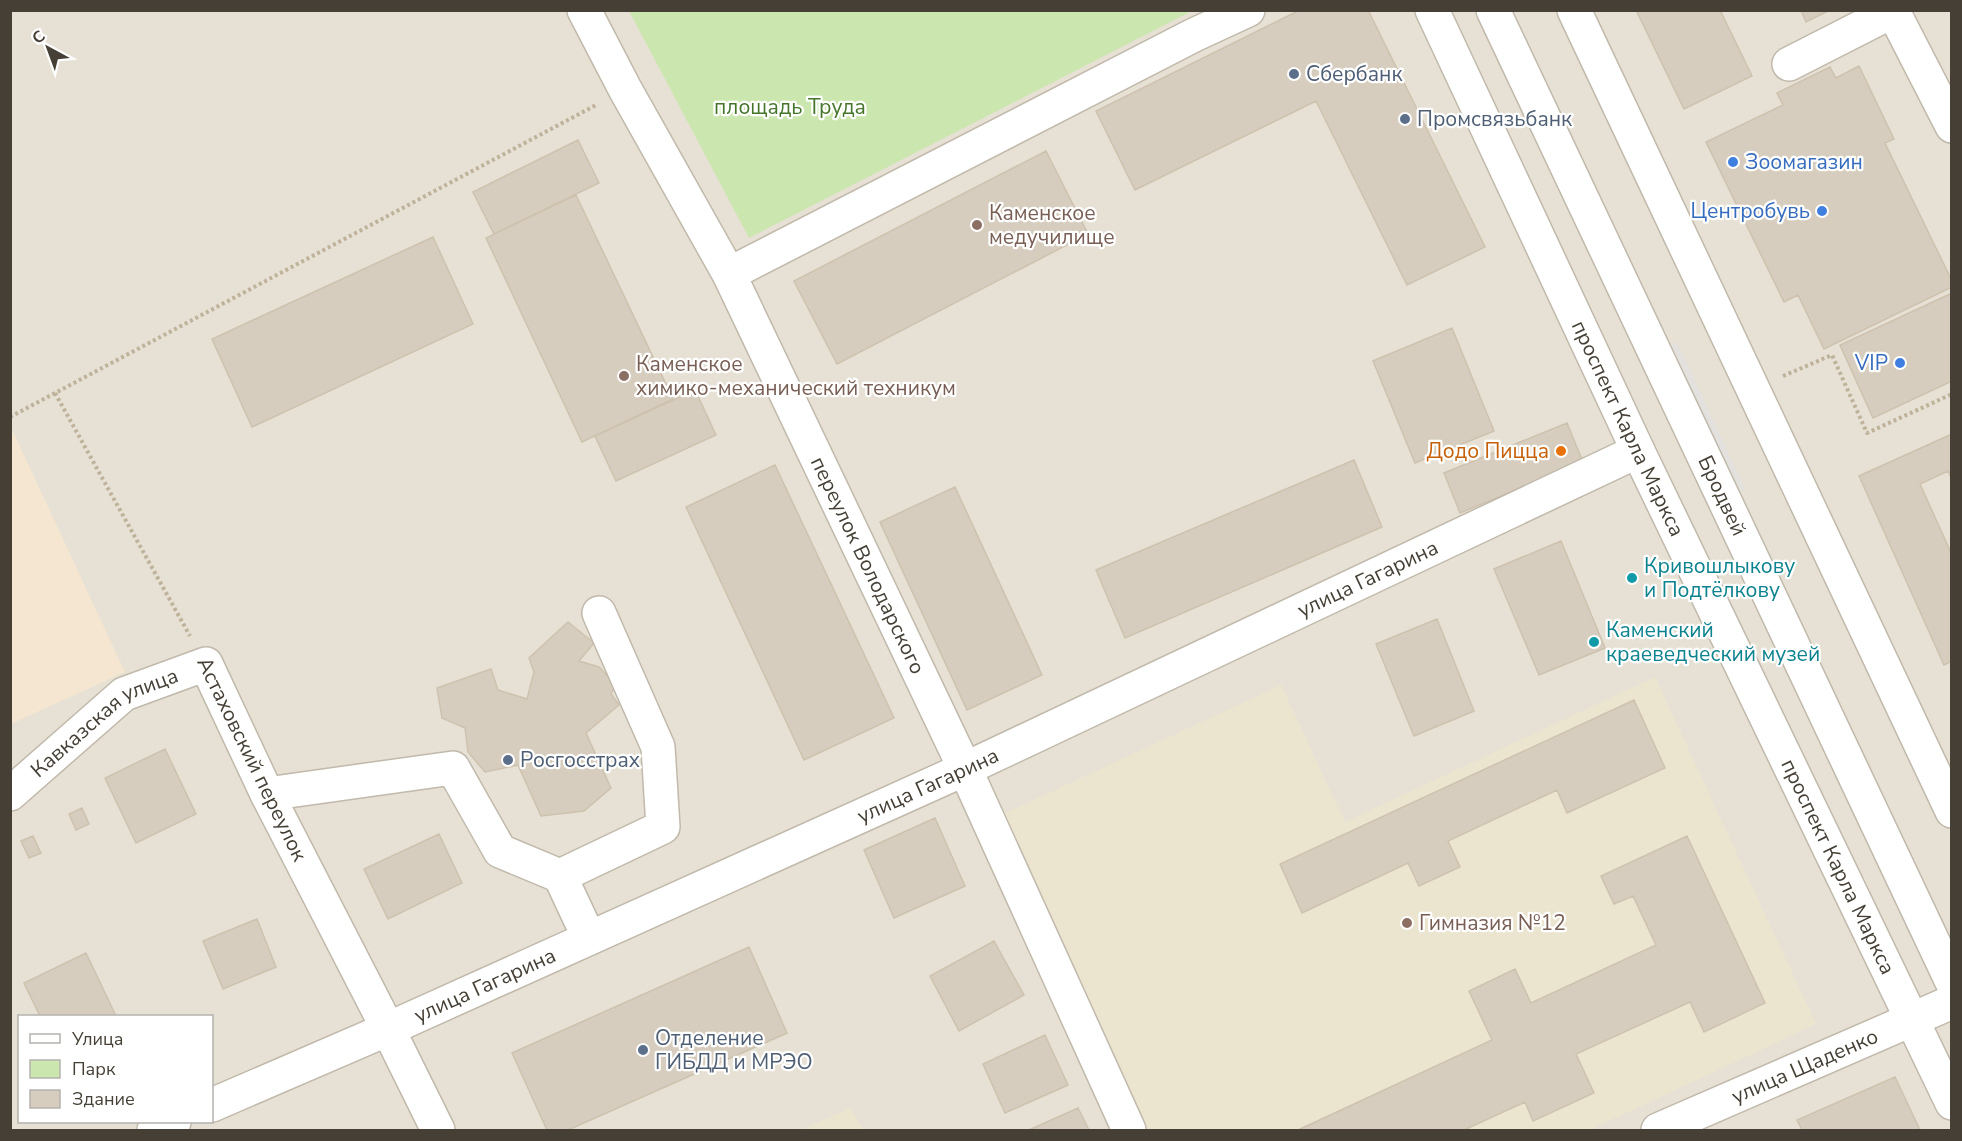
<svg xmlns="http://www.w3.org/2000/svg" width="1962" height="1141" font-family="'Nunito Sans',sans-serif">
<rect width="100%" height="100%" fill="#f2efe5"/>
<path fill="#e6e1d4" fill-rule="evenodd" d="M10,11H1951V1130H11ZM20,1016H212V1122H20Z"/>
<path fill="#f4e6d0" d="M10,425L125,672L11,724H10Z"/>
<path fill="#ebe4cf" d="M1655,677L1816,1024L1590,1130H1140L995,818L1281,685L1345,822Z
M851,1108L863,1130H800Z"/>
<path fill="#cce6af" d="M1187,11L1188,13L749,238L629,11Z"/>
<path fill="#e3e1de" d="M1677,342L1745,489L1709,506L1640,358Z"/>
<path fill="#d7cdbe" stroke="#cec2ae" stroke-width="1.5" d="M1300,10H1368L1485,247L1407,285L1316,101L1135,190L1096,111Z
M1636,10H1720L1752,76L1684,109Z
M1801,10H1830L1806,22Z
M1859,66L1894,139L1885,143L1952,281V287L1824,349L1798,295L1784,302L1706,142L1783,105L1777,93L1830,67L1836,78Z
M578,140L599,183L494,234L473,192Z
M1046,151L1088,234L837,364L794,281Z
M576,195L673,399L582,442L486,238Z
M433,237L473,324L252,427L212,339Z
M1952,293V381L1873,418L1840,345Z
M1452,328L1494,431L1415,463L1373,361Z
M695,390L716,435L616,481L595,436Z
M1567,423L1583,462L1460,513L1444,473Z
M1952,434V480L1948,471L1920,484L1952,555V661L1944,665L1859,476Z
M1354,460L1382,527L1125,638L1096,570Z
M775,465L894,718L804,760L686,507Z
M955,487L1042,675L967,710L880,522Z
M1561,541L1605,648L1539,675L1494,569Z
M1437,619L1474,711L1414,736L1376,644Z
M568,622L594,643L579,661L599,667L616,685L611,694L619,705L586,733L611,788L584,811L541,816L518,765L485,772L468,752L465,728L442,718L437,688L491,669L498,690L527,699L534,672L529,658Z
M1634,700L1665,768L1567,813L1557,790L1448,841L1460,867L1419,886L1408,863L1302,913L1280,864Z
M165,749L196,814L136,843L105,778Z
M82,808L89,824L76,830L69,814Z
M935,818L965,886L894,918L864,850Z
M439,834L462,883L388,919L364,869Z
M33,836L41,853L29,858L21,841Z
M1687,836L1765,1003L1704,1032L1690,1002L1576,1054L1594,1093L1533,1121L1525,1102L1464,1130H1298L1492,1040L1469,991L1515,969L1531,1003L1656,945L1633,896L1614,904L1601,876Z
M257,919L276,967L223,989L203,941Z
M994,941L1024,995L959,1031L930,976Z
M749,947L787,1033L568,1130H547L512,1053Z
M86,953L116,1016H40L24,983Z
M1045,1035L1068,1085L1005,1113L983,1064Z
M1895,1077L1920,1130H1802L1797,1120Z
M1078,1108L1089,1130H1029Z"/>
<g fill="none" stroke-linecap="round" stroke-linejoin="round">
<g stroke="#c1b9ab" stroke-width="36">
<g id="minor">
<path id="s1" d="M584,10L625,89L729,274L965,769L1129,1130"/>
<path id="s2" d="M1432,10L1638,451L1952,1103"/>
<path id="s3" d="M1493,10L1952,982"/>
<path d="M1574,10L1952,811"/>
<path d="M1789,64L1893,11L1952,126"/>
<path d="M729,274L1194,35L1248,10"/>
<path id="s4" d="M10,794L124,694L206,664L267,794L388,1029L438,1130"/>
<path d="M267,794L453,768L500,851L560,876L589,938"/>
<path d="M560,876L663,827L658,747L599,613"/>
<path id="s5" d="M212,1105L388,1029L965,769L1638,451"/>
<path d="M154,1130L174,1122"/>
<path id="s6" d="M1658,1130L1952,1002"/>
</g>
</g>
<path stroke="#bfb29a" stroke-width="4" stroke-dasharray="3 3" stroke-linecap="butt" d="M1783,376L1832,355L1867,433L1952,394
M55,393L190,636
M10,417L598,104"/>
<use href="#minor" stroke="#fff" stroke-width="33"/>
</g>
<g fill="#5c6f8a" stroke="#fff" stroke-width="2">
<circle cx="1294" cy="74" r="6"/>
<circle cx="1405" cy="119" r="6"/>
<circle cx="508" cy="760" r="6"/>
<circle cx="643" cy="1050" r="6"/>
</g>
<g fill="#3f7fe0" stroke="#fff" stroke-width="2">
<circle cx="1733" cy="162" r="6"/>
<circle cx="1822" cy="211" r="6"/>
<circle cx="1900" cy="363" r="6"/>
</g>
<g fill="#8d6e63" stroke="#fff" stroke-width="2">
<circle cx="977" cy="225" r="6"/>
<circle cx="624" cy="376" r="6"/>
<circle cx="1407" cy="923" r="6"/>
</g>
<circle fill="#e8710a" stroke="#fff" stroke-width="2" cx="1561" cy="451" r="6"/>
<g fill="#0f9aa8" stroke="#fff" stroke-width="2">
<circle cx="1632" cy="578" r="6"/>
<circle cx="1594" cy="642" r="6"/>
</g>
<g text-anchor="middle" stroke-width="4.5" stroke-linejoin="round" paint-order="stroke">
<g font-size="21" fill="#4e5e75" stroke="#fff" text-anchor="start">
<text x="1306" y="81">Сбербанк</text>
<text x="1417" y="126">Промсвязьбанк</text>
<text x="520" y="767">Росгосстрах</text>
<text x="655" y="1045">Отделение<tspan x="655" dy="24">ГИБДД и МРЭО</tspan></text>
</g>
<g font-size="21" fill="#45752a" stroke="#fff">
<text x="790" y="114">площадь Труда</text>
</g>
<g font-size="21" fill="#366cbe" stroke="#fff" text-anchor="end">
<text x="1745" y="169" text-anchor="start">Зоомагазин</text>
<text x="1810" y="218">Центробувь</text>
<text x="1888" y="370">VIP</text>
</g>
<g font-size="21" fill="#785e54" stroke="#fff" text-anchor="start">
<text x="989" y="220">Каменское<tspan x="989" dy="24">медучилище</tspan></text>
<text x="636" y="371">Каменское<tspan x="636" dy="24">химико-механический техникум</tspan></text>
<text x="1419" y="930">Гимназия №12</text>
</g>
<g font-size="21" fill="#453f35" stroke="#fff">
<text dy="7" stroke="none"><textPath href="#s2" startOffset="462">проспект Карла Маркса</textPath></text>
<text dy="7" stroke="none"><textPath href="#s3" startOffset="537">Бродвей</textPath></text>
<text dy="7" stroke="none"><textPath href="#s1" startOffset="624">переулок Володарского</textPath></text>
<text dy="7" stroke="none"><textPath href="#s5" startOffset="1270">улица Гагарина</textPath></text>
<text dy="7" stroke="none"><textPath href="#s4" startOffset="120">Кавказская улица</textPath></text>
<text transform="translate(252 759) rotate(64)" y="7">Астаховский переулок</text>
<text dy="7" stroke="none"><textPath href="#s5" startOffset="784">улица Гагарина</textPath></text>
<text dy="7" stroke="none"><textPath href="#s2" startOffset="948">проспект Карла Маркса</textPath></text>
<text dy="7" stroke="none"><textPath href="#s5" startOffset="298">улица Гагарина</textPath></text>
<text dy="7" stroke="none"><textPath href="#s6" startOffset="160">улица Щаденко</textPath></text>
</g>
<g font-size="21" fill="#c56008" stroke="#fff" text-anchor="end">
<text x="1549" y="458">Додо Пицца</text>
</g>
<g font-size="21" fill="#0d838f" stroke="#fff" text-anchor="start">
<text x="1644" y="573">Кривошлыкову<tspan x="1644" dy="24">и Подтёлкову</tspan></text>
<text x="1606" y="637">Каменский<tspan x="1606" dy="24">краеведческий музей</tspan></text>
</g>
</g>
<rect width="1962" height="1141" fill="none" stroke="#453f35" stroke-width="24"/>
<rect x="18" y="1015" width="195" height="108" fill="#ffffff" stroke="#b5b2ae" stroke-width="1.5"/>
<rect x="30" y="1034" width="30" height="9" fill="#ffffff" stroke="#b5b2ae" stroke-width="1.5"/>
<text x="72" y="1045" font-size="18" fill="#453f35">Улица</text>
<rect x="30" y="1060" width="30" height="18" fill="#cce6af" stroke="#b5b2ae" stroke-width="1.5"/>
<text x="72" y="1075" font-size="18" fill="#453f35">Парк</text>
<rect x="30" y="1090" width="30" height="18" fill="#d7cdbe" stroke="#b5b2ae" stroke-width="1.5"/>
<text x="72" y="1105" font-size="18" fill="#453f35">Здание</text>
<g transform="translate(48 48) rotate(319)" stroke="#ffffff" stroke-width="4.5" paint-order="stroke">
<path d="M0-4.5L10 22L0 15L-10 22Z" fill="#453f35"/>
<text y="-9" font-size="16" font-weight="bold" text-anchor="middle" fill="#453f35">С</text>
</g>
</svg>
